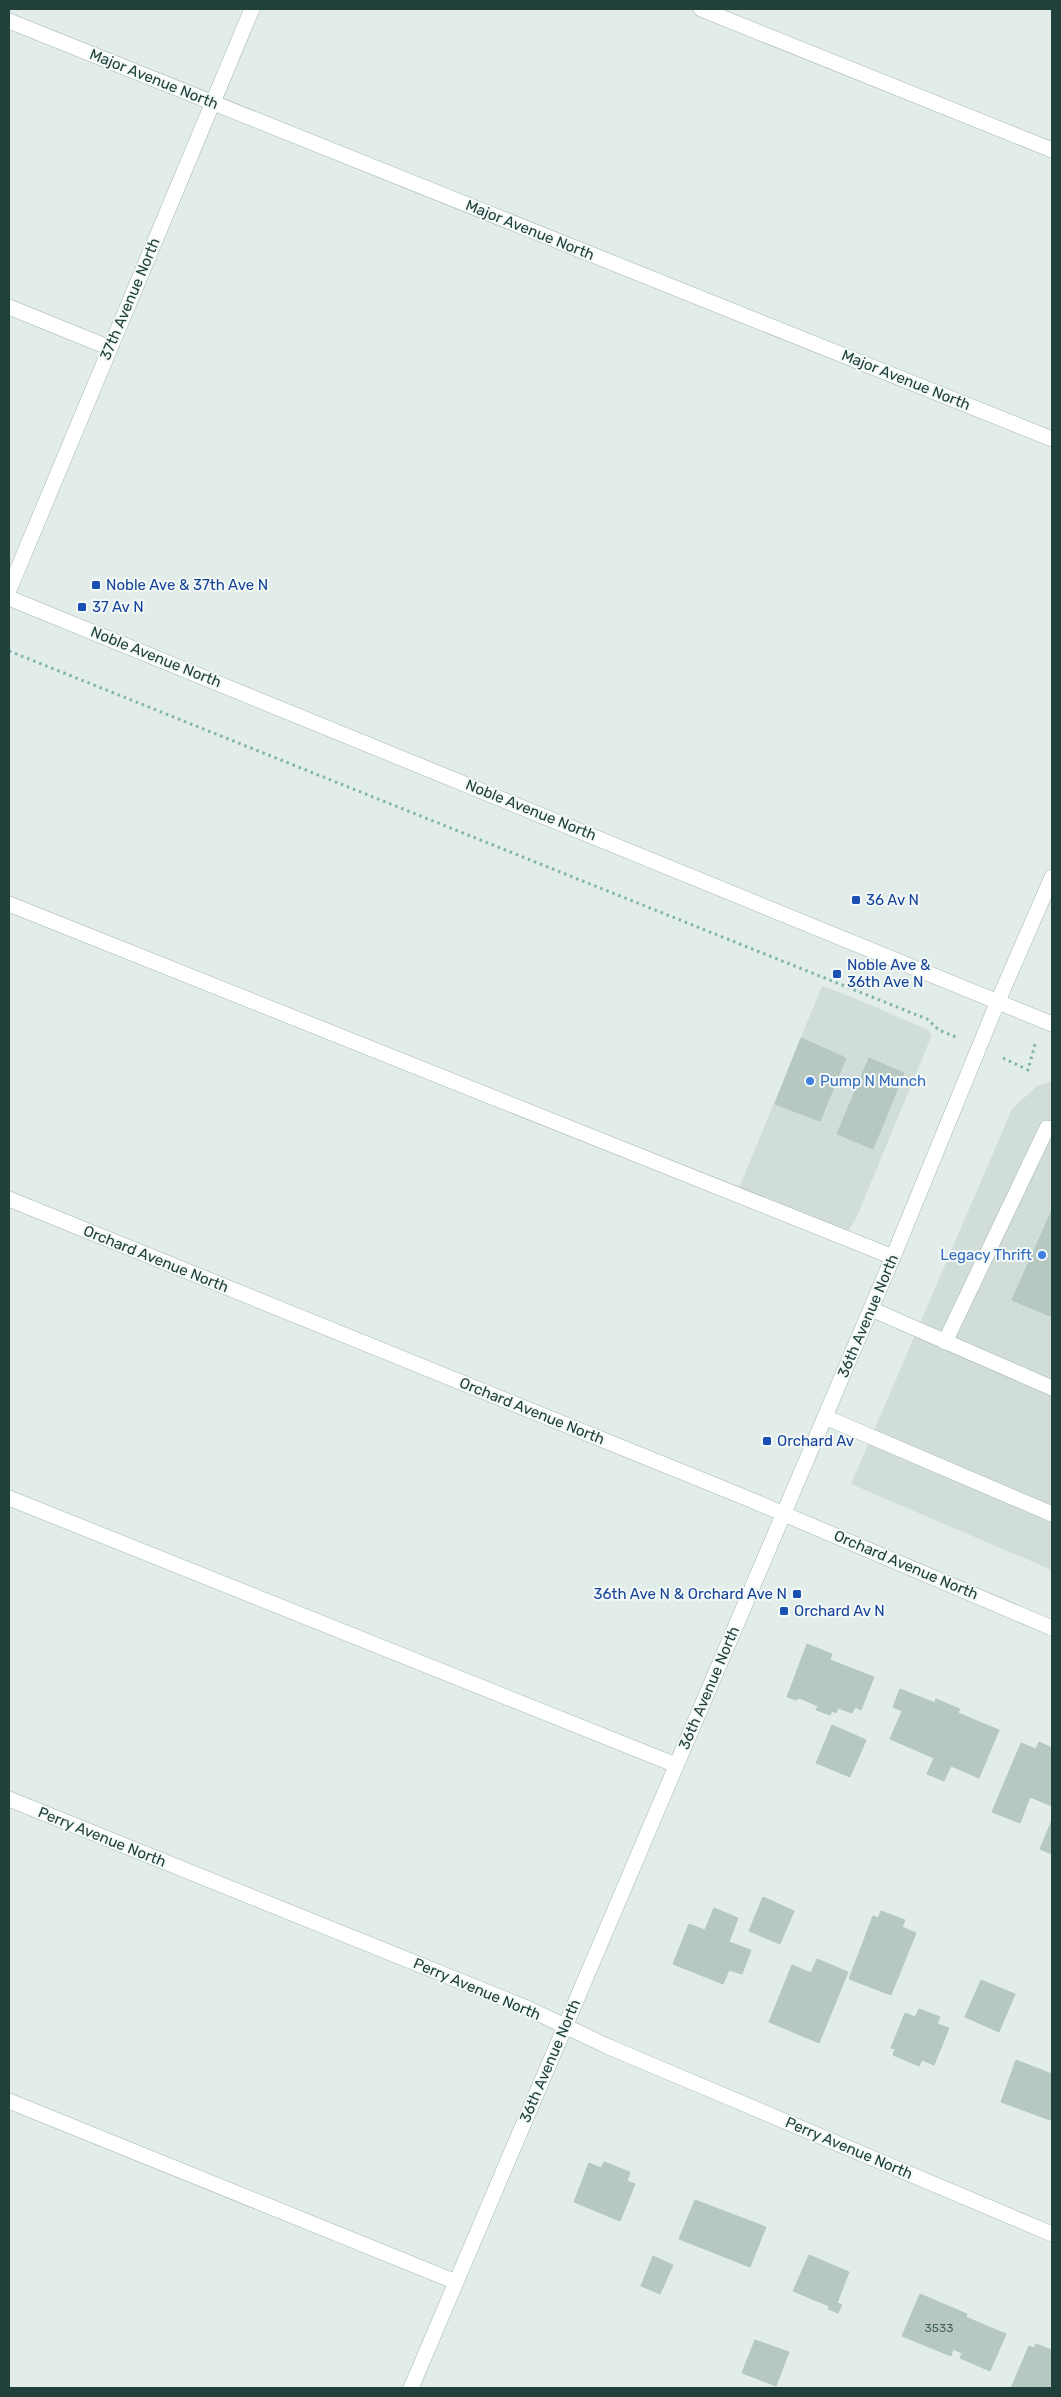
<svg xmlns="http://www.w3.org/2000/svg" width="1061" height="2397" font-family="Rubik,sans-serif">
<rect width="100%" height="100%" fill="#e2ede9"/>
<path fill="#d0ddd9" d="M822,986L859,1000L928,1030L932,1035L858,1214L846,1235L739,1188Z
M1052,1081V1570L851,1484L1012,1109L1037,1086Z"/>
<path fill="#b7c8c3" stroke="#b3c8c1" d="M801,1038L846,1058L820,1121L775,1104Z
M869,1058L904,1073L873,1149L837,1134Z
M1052,1210V1317L1012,1300Z
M807,1644L832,1654L830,1660L874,1677L861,1710L855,1707L852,1713L838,1708L836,1713L832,1711L830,1715L816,1710L818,1706L799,1698L796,1700L787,1697Z
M900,1689L935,1703L936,1699L960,1709L958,1713L999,1730L979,1778L951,1766L944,1781L927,1774L934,1758L890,1739L902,1711L893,1707Z
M832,1725L866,1740L850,1777L816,1763Z
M1039,1742L1052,1748V1806L1030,1797L1020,1823L992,1812L1021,1743L1036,1749Z
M1052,1820V1854L1040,1849Z
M763,1897L794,1911L780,1944L749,1931Z
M714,1908L738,1918L729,1942L751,1950L742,1974L729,1970L723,1984L673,1964L689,1924L705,1930Z
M881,1911L905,1920L902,1927L916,1933L891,1995L849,1979L873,1916L878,1918Z
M817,1959L848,1972L819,2043L769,2022L792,1965L811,1973Z
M981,1980L1015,1994L999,2032L965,2017Z
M919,2009L940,2017L937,2024L949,2028L934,2065L922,2060L919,2066L893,2055L895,2049L891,2048L905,2013L915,2017Z
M1016,2060L1052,2074V2114L1050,2120L1001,2102Z
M604,2162L630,2172L627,2181L635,2184L620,2221L574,2202L589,2163L601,2168Z
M695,2200L766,2227L750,2267L679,2239Z
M809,2255L849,2272L837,2303L842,2305L838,2313L828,2309L829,2306L793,2291Z
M653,2256L673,2265L660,2294L641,2286Z
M920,2294L967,2314L966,2317L975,2321L962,2353L953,2349L951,2356L902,2336Z
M975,2321L1006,2334L990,2371L960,2358Z
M755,2340L789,2352L776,2386L742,2373Z
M1036,2344L1052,2350V2388H1011L1029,2346L1034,2348Z"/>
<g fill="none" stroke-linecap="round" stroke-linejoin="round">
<g stroke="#a4b6b1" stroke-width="16">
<path id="minor" d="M701,9L1052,150
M9,21L1052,439
M9,307L110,348
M9,590L252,9
M9,598L1052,1024
M9,904L893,1257
M9,1199L744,1497L1052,1628
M871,1309L1052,1388
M945,1342L1047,1128L1052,1129
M825,1417L1052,1514
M9,1498L676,1765
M9,1799L527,2008L609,2047L1052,2234
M9,2101L456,2282
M411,2388L893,1257L998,1001L1052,877"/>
</g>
<path stroke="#7fb4a9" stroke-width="3" stroke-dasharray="2.5 4" stroke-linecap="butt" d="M9,651L927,1019L939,1030L956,1037
M1003,1058L1028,1070L1035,1044"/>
<use href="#minor" stroke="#fff" stroke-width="15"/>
</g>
<g fill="#1a4fb4" stroke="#f3f9f7" stroke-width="2">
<rect x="91" y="580" width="10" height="10" rx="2.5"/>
<rect x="77" y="602" width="10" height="10" rx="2.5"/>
<rect x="851" y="895" width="10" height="10" rx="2.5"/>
<rect x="832" y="969" width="10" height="10" rx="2.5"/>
<rect x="762" y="1436" width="10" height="10" rx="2.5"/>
<rect x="792" y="1589" width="10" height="10" rx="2.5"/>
<rect x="779" y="1606" width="10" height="10" rx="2.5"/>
</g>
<g fill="#3f7fe0" stroke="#f3f9f7" stroke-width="2">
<circle cx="810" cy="1081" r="5"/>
<circle cx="1042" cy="1255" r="5"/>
</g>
<g text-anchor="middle" stroke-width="4" stroke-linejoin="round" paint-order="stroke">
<g font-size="12" fill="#46625d">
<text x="939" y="2332">3533</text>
</g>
<g font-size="15" fill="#20403b" stroke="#f3f9f7">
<text transform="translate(154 79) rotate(22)" y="5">Major Avenue North</text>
<text transform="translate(530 230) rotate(22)" y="5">Major Avenue North</text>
<text transform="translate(130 299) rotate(-67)" y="5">37th Avenue North</text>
<text transform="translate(906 380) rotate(22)" y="5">Major Avenue North</text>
<text transform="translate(156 657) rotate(22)" y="5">Noble Avenue North</text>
<text transform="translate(531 810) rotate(22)" y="5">Noble Avenue North</text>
<text transform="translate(156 1259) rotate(22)" y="5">Orchard Avenue North</text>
<text transform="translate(868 1316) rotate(-67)" y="5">36th Avenue North</text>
<text transform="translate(532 1411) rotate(22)" y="5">Orchard Avenue North</text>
<text transform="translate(906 1565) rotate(23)" y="5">Orchard Avenue North</text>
<text transform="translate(709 1688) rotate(-67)" y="5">36th Avenue North</text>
<text transform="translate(102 1837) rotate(22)" y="5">Perry Avenue North</text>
<text transform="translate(477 1989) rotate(23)" y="5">Perry Avenue North</text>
<text transform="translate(550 2061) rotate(-67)" y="5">36th Avenue North</text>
<text transform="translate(849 2148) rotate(23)" y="5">Perry Avenue North</text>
</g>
<g font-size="15" fill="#164399" stroke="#f3f9f7" text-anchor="start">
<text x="106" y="590">Noble Ave &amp; 37th Ave N</text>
<text x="92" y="612">37 Av N</text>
<text x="866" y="905">36 Av N</text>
<text x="847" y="970">Noble Ave &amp;<tspan x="847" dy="17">36th Ave N</tspan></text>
<text x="777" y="1446">Orchard Av</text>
<text x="787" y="1599" text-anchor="end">36th Ave N &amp; Orchard Ave N</text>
<text x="794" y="1616">Orchard Av N</text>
</g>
<g font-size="15" fill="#366cbe" stroke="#f3f9f7" text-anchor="start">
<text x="820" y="1086">Pump N Munch</text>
<text x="1032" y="1260" text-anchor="end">Legacy Thrift</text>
</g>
</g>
<rect width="1061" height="2397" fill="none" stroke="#20403b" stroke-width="20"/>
</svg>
